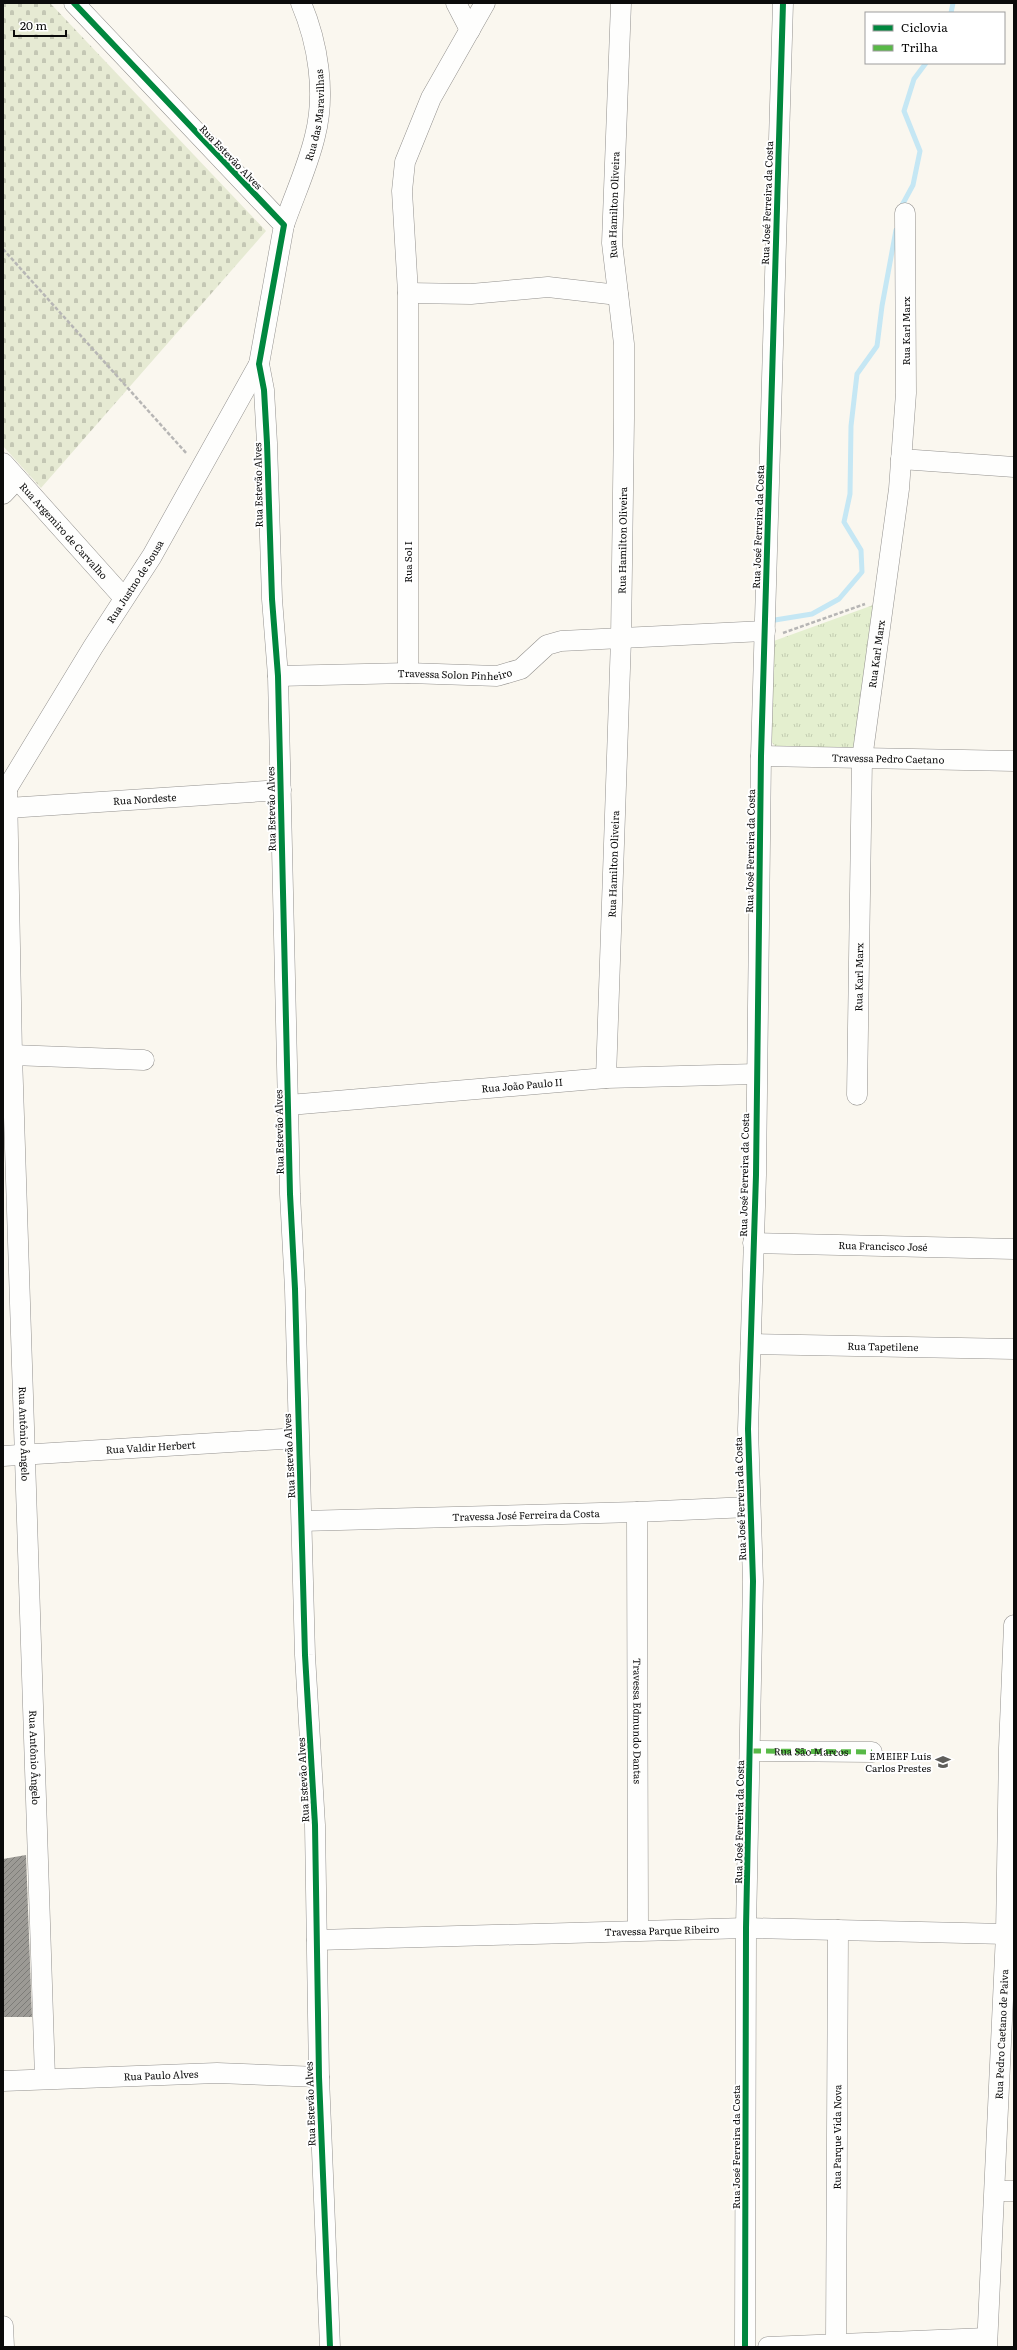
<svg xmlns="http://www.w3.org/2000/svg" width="1017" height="2350" font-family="Literata,serif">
<defs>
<pattern id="grass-tufts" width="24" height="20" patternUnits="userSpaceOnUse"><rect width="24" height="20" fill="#e4efcf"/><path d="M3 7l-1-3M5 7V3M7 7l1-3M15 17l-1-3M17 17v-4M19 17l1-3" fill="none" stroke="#c2ccb0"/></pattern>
<pattern id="cemetery-stones" width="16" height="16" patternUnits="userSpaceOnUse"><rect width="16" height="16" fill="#e6ead3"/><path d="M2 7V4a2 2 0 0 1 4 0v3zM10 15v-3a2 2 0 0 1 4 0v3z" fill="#c4c7b4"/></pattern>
<pattern id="building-hatch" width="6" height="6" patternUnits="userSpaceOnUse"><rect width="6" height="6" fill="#9c9a95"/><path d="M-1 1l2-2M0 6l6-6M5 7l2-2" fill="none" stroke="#7d7c78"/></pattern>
</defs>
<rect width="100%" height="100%" fill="#faf7ef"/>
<path fill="url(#grass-tufts)" d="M876,604L857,745L847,751L778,750L766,735L771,642Z"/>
<path fill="url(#cemetery-stones)" d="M3,3H50L266,231L41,488L3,446Z"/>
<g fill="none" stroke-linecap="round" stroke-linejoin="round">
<path stroke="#c5e7f4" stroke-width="5" d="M951,13L953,3
M900,209L913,185L920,151L904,111L914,79L926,63
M775,620L812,614L839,599L862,572L861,550L844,522L850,494L851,426L857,374L877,346L882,306L896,230"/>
</g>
<path fill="url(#building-hatch)" d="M26,1855L32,2017H3V1859Z"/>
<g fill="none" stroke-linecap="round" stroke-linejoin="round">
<g stroke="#93918e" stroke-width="21">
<g id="street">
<path d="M74,3L284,225L259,364L264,390L267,443L272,599L278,676L290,1194L295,1289L305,1655L315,1825L319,2077L330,2347"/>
<path d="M456,3L470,30"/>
<path id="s1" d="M284,225C294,196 308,166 315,136C326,93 318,43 301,3"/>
<path d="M408,293L471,294L548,287L618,295"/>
<path d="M901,459L1014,467"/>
<path id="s2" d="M3,463L124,598"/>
<path d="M3,494L17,479"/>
<path d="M408,673V293L402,191L405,162L431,98L485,3"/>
<path id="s3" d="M278,676L408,673L497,676L521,669L547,645L561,641L765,631"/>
<path id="s4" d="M761,756L1014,761"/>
<path id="s5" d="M7,788L12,1055L45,2078"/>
<path id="s6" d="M3,795L93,647L152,556L259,364"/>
<path id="s7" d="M8,808L281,790"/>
<path d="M12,1055L144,1060"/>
<path id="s8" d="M606,1078L621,639L624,418V344L612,243L621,3"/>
<path id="s9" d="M857,1095L862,759L899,489L906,393L905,213"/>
<path id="s10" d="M289,1105L606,1078L756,1074"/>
<path id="s11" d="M753,1243L1014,1249"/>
<path id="s12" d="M751,1344L1014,1349"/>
<path id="s13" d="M3,1456L298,1438"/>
<path id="s14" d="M637,1512L638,1930"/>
<path id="s15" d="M302,1521L637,1512L749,1507"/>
<path id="s16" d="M751,1751L872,1752"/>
<path id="s17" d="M317,1940L746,1928L1006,1934"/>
<path id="s18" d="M3,2081L217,2073L319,2077"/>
<path d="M995,2191H1014"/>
<path d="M3,2326L4,2347"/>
<path id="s19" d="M836,2343L838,1930"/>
<path d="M745,2347L746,1928L753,1581L748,1429L756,1175L761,756L783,3"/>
<path d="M768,2347L987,2338"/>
<path id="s20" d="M987,2347L1006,1934L1009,1748L1014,1625"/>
</g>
</g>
<path stroke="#b7b6b5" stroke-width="2.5" stroke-dasharray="4 2" stroke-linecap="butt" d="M3,249L187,454
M783,633L865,604"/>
<use href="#street" stroke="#fefefd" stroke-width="20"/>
<path stroke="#58b947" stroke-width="5" stroke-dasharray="10 5" stroke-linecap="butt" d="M751,1751L872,1752"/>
<g stroke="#fff" stroke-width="8">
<path id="cycleway" d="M74,3L284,225L259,364L264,390L267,443L272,599L278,676L290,1194L295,1289L305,1655L315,1825L319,2077L330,2347
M745,2347L746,1928L753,1581L748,1429L756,1175L761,756L783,3"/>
</g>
<use href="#cycleway" stroke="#00873e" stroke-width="6"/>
</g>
<defs>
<g id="school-bare" transform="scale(1.2)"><path d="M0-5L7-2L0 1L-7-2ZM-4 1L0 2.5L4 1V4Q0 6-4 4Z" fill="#5f5e5b" stroke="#fff" stroke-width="2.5" paint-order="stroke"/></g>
</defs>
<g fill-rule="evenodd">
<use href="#school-bare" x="943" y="1762"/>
</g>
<g text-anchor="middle" stroke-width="4" stroke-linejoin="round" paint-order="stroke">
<g font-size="10" fill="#0b0b0b" stroke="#fff">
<text dy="4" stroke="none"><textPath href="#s1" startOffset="115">Rua das Maravilhas</textPath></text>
<text transform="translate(231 157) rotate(46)" y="4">Rua Estevão Alves</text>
<text transform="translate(767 203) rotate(-88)" y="4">Rua José Ferreira da Costa</text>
<text dy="4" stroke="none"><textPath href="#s8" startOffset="874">Rua Hamilton Oliveira</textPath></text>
<text transform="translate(906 331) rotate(-90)" y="4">Rua Karl Marx</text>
<text transform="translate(258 485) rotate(-91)" y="4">Rua Estevão Alves</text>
<text transform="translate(758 527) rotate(-88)" y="4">Rua José Ferreira da Costa</text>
<text dy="4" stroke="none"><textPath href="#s2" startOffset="91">Rua Argemiro de Carvalho</textPath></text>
<text dy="4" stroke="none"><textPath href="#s8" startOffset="538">Rua Hamilton Oliveira</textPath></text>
<text transform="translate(408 562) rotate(-90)" y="4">Rua Sol I</text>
<text dy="4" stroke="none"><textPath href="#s6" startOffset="251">Rua Justno de Sousa</textPath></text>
<text dy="4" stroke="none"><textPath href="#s9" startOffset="442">Rua Karl Marx</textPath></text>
<text dy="4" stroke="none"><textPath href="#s3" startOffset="177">Travessa Solon Pinheiro</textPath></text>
<text dy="4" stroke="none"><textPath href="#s4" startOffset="127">Travessa Pedro Caetano</textPath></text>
<text dy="4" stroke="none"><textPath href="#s7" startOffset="137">Rua Nordeste</textPath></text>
<text transform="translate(271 809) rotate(-91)" y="4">Rua Estevão Alves</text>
<text transform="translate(750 851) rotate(-89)" y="4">Rua José Ferreira da Costa</text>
<text dy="4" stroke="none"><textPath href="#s8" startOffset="214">Rua Hamilton Oliveira</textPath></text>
<text dy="4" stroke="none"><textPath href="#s9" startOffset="118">Rua Karl Marx</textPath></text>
<text dy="4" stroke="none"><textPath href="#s10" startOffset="234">Rua João Paulo II</textPath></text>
<text transform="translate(279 1132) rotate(-91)" y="4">Rua Estevão Alves</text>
<text transform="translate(744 1175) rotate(-89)" y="4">Rua José Ferreira da Costa</text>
<text dy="4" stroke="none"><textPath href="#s11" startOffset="130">Rua Francisco José</textPath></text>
<text dy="4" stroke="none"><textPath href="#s12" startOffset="132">Rua Tapetilene</textPath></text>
<text dy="4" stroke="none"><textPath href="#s5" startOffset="646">Rua Antônio Ângelo</textPath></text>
<text dy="4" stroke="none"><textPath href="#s13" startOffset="148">Rua Valdir Herbert</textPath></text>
<text transform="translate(289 1456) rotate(-93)" y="4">Rua Estevão Alves</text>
<text transform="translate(740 1499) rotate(-92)" y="4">Rua José Ferreira da Costa</text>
<text dy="4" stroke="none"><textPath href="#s15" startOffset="224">Travessa José Ferreira da Costa</textPath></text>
<text dy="4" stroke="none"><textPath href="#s14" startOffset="209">Travessa Edmundo Dantas</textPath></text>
<text dy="4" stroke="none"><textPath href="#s16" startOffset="60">Rua São Marcos</textPath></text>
<text dy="4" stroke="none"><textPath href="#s5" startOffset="970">Rua Antônio Ângelo</textPath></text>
<text transform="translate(303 1780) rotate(-93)" y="4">Rua Estevão Alves</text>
<text transform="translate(739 1822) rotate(-89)" y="4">Rua José Ferreira da Costa</text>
<text dy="4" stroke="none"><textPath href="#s17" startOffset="345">Travessa Parque Ribeiro</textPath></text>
<text dy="4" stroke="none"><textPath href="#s20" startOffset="313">Rua Pedro Caetano de Paiva</textPath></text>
<text dy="4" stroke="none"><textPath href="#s18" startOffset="158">Rua Paulo Alves</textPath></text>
<text transform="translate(310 2104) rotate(-92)" y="4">Rua Estevão Alves</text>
<text dy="4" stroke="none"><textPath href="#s19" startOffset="206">Rua Parque Vida Nova</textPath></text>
<text transform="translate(736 2147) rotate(-90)" y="4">Rua José Ferreira da Costa</text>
</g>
<g font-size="10" fill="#0b0b0b" stroke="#fff" text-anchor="end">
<text x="931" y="1760">EMEIEF Luís<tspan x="931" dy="12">Carlos Prestes</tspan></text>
</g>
</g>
<rect width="1017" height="2350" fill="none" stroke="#0b0b0b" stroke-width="8"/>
<rect x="865" y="12" width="140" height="52" fill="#ffffff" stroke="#9d9d9d"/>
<rect x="873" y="25" width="20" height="6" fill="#00873e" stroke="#9d9d9d"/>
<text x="901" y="32" font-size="12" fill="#0b0b0b">Ciclovia</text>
<rect x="873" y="45" width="20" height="6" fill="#58b947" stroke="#9d9d9d"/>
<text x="901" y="52" font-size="12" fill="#0b0b0b">Trilha</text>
<path d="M14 30v6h52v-6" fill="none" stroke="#0b0b0b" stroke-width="2"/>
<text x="20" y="30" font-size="12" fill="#0b0b0b" stroke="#ffffff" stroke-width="3" paint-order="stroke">20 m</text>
</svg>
